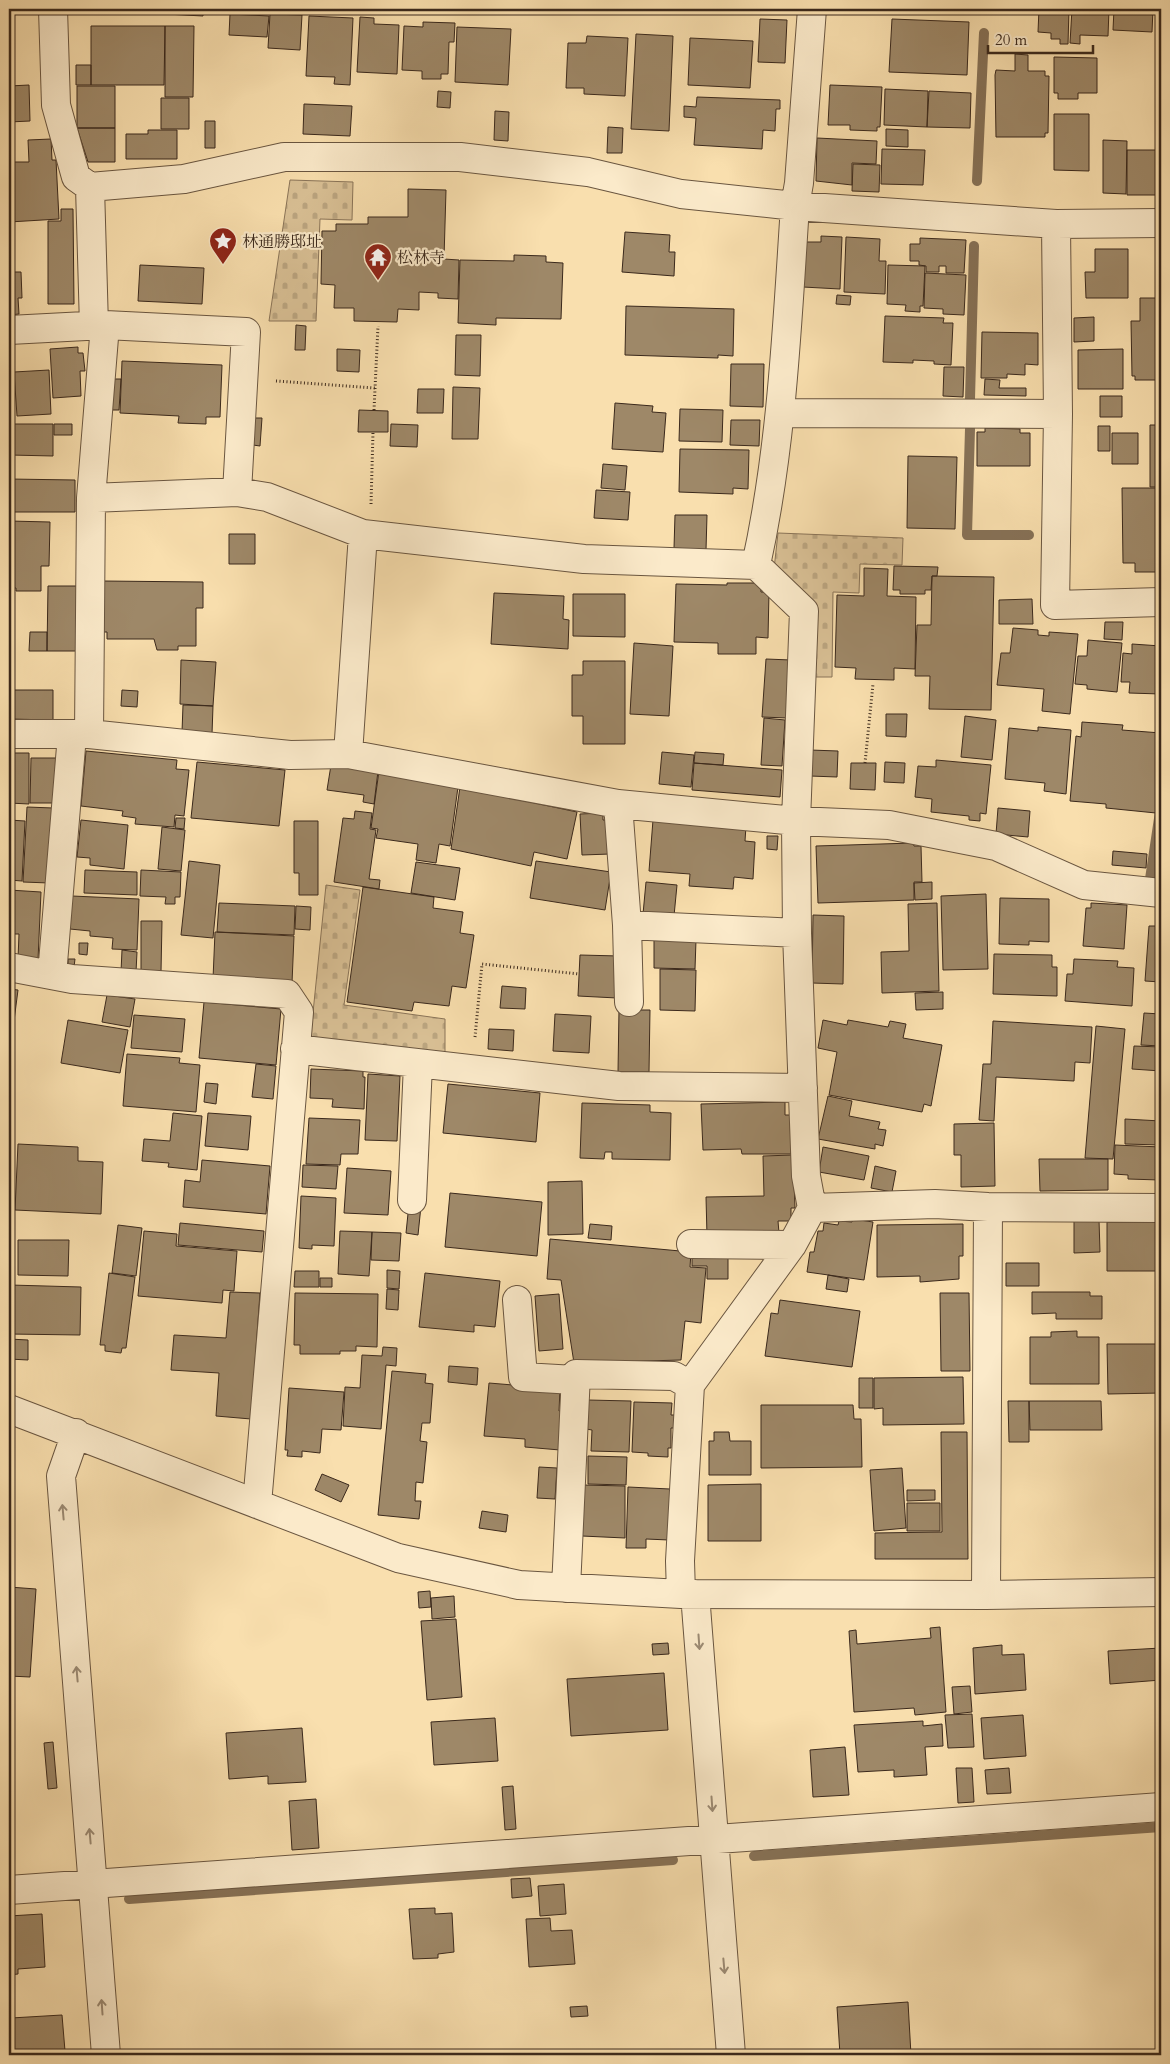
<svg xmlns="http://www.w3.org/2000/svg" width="1170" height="2064" font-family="Cardo,'Noto Serif JP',serif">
<defs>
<pattern id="cemetery-stones" width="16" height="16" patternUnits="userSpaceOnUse" patternTransform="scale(1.25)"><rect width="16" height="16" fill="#d9c095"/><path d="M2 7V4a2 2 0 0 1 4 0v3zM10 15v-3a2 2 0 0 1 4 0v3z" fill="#bba580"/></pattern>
</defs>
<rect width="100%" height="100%" fill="#f9dfae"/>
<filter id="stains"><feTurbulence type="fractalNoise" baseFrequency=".004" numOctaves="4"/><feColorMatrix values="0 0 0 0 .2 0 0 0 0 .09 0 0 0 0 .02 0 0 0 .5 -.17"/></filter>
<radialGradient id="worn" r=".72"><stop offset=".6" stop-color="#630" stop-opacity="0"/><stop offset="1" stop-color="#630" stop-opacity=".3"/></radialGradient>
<path fill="url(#cemetery-stones)" stroke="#8a7458" d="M290,180L353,182L352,220L320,219L316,321H269Z
M778,533L903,538L902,565L860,564L859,593L833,592L832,677H809L813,604L774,569Z
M326,885L360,890L344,1005L445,1019V1058L310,1042Z"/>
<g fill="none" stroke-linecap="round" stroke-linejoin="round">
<path stroke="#867156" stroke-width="10" d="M977,181L984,33
M970,399L974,246
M970,429L967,535H1029
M1150,879L1161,805
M754,1856L1161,1827
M129,1899L673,1860"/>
</g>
<path fill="#9e8868" stroke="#3b291c" d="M109,9H203V16L109,11Z
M925,9H969V12L925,11Z
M1039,9H1069L1068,44H1060V39H1051V33L1038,32Z
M1072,9H1109L1108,36L1080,35V44L1070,43Z
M1114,9H1153L1152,32L1113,30Z
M230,14L269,16L267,37L229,35Z
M270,14L302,15L300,50L268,48Z
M309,16L353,18L350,85L334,84L335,77L306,76Z
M360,17L374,18V24L399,25L397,74L357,72Z
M760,19L787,20L785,63L758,62Z
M892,19L969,22L967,75L889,72Z
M423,22L455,23L454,42H449L448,74H441V79H422V71L402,70L404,26L423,27Z
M91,26H165L164,85H91Z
M165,26H194L193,97H165Z
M457,27L511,29L508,85L455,82Z
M636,34L673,36L669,131L631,129Z
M587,36L628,38L625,96L584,94V88H566L568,43H586Z
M690,38L753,41L750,88L688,85Z
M1015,54L1028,55V71H1045V76H1049L1048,133H1045V137H996L995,75L996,70L1015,71Z
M1054,57L1097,58V93H1078V99H1058V93H1054Z
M76,65H91V85H76Z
M29,85L30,121L9,122V86Z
M830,85L882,87L880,127H877V131L850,130V125H828Z
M77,86H115V128H77Z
M885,89L928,91L927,127L884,125Z
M438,91L451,92L450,108L437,107Z
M929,91L971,93L970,128L927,127Z
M697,97L780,100V109H776L775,131L763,130L762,149L694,145L696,118L684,117V106L696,107Z
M161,98H189V129H161Z
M304,104L352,106L350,136L303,134Z
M495,111L509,112L508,141L494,140Z
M1054,114H1089V171L1054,170Z
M205,121H215V148H205Z
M608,127L623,128L622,153H607Z
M77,128H115V162H88Z
M886,129L908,130V147L886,146Z
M148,130H177V159H126V134H148Z
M817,138L877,141L876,164L852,163V185L816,181Z
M51,139L52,160H56L59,219L9,222V162H29L28,140Z
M1103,140L1127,141L1126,194L1103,193Z
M882,149L925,150L923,185L881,184Z
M1127,150H1157L1156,195H1127Z
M853,164L880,165L879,192L852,191Z
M408,189L446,190L444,259L459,260L458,299L438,298V293L419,292V310L398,309L397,322L354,321V308H334L335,285L321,284L322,231H336V224H368V217H408Z
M61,209H73L74,304H48V221H61Z
M9,226L12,272H21L22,298H18L19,314L9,315Z
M625,232L670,235L669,252H675L674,276L622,272Z
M821,236L842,237L840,289L803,287L804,242H821Z
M846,237L880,239L879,261H886L885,294L844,292Z
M920,238L966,240L964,273H946V266H939V272H926V266L919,265V261H910V244H920Z
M1095,249H1128V298H1086L1085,272H1095Z
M514,255L546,256V262L563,263L561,319L496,318V325L458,323L460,260L514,261Z
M140,265L204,268L202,304L138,301Z
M888,265L925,266L923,306H920V312L905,311L906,305L887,304Z
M925,273L966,275L964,315L943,314V309L924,308Z
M837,295L851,296L850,305L836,304Z
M1140,298H1161V380H1135V376H1132L1131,321H1140Z
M626,306L734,309L733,356L718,355V358L625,355Z
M885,316L944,318L943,323H953L951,365L934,364V361L913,360V363L883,362Z
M1094,317V341L1074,342V318Z
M296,325L306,326L305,350H295Z
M982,332L1038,333V365L1025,364V375L1007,374V378H981Z
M456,335H481L480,376L455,375Z
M78,347V353H83L85,371H80L81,396L53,398L50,349Z
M337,349L360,350L359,372L337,371Z
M1123,349V389H1078V350Z
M122,361L222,365L220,417H206V424L178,423L179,416L120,413Z
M731,364H764L763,407L730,406Z
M9,367H11L13,409H9Z
M944,367H964L963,397L943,396Z
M49,370L51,414L17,416L14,372Z
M111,379H121L119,410H109Z
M985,379L1000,380L999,388H1026V396L984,395Z
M453,387L480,388L478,439H452Z
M418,389H444L443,413H417Z
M1100,396H1122V417H1100Z
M615,403L653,406L652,412L666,413L663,452L612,449Z
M680,409L723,410L722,442L679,441Z
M359,410L388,411V432H358Z
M254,418H262L260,446L253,445Z
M731,420H760L759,446L730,445Z
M10,424H53V456L10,455Z
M54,424H72V435H54Z
M391,424L418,425L417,447L390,446Z
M1150,425H1161V487H1150Z
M1098,426H1110V451H1098Z
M985,428L1020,429V433H1030V466H977V432H985Z
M1112,433H1138V464H1112Z
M680,449L749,450L748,489L733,488V494L679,492Z
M908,456L957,457L955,529L907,528Z
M603,464L627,466L625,490L601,488Z
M9,479L75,480V512H9Z
M1122,488H1158V529H1161V541H1159V572H1135V563H1123Z
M596,490L630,492L628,520L594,518Z
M675,515H707L706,550L674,548Z
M9,521L50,522L49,566H41V591H16V588H9Z
M229,534H255V564H229Z
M1159,559H1161V583H1160Z
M894,566L938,567L937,576H932L931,590H925V594H900V590H893Z
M864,568L888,569L887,596L916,597L915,669L894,668V680L855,679L856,668L835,667L837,595L864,596Z
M932,576L994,577L991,710L929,709L930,676H915L917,625H931Z
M103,581L203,582V608H196V646H178V650H157L154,639H107V632H103Z
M727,583H761V592H769L768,638L756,637V654H718V643L674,642L676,584L727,585Z
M48,586H77V651H47Z
M494,593L564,596L563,619L569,620L568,649L491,644Z
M573,594H625V637L573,636Z
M1032,599L1033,624H999V600Z
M1105,622H1123L1122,640L1104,639Z
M1013,628L1038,630V635L1049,636V632L1078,634L1070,714L1042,711L1044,689L997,685L1001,653H1010Z
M30,632H47V651H29Z
M1088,640L1122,643L1117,692L1087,689V685L1075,684L1078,656H1087Z
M634,643L673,646L669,716L630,714Z
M1132,644L1161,646V694L1129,693L1130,682H1121L1123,653L1132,654Z
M766,659L791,660L787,718L762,717Z
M181,660L216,662L213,706L180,704Z
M583,661H625V744H583V716H572V675H583Z
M9,690H53V720L9,719Z
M122,690L138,691L137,707L121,706Z
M183,705L213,706L212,734L182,732Z
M886,714H907L906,737L886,736Z
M965,716L996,720L992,760L961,757Z
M764,718L785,720L782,766L761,765Z
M1082,722L1123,725L1122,730L1161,733L1156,813L1106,808V804L1070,801L1076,736L1081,737Z
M1038,727L1071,730L1066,794L1044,791L1045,783L1005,779L1009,728L1038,731Z
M810,750L838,751L837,777L810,776Z
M86,751L177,760L176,769L189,770L184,816L175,815L174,827L135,824L136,818L122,816L123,811L81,806Z
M662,752L694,755L691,787L659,784Z
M695,752L724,754L723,765L694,763Z
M9,753H29V804L9,803Z
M31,758H56V803H30Z
M936,760L991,765L986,814L980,813V821L969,820V816L931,812L932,799L915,797L918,766L936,767Z
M197,762L285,770L279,826L191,818Z
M885,762L905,763L904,783L884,782Z
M694,763L782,770L780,797L692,790Z
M851,763H876L875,790L850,789Z
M331,765L378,771L374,804L363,802L364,795L327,790Z
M379,771L458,787L450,846L439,844L436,863L416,860L418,844L376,838L378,829L371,828Z
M460,787L577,812L567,859L534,852L531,866L451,849Z
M27,807L53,808L49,883L23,882Z
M998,808L1030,811L1028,837L996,834Z
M355,811L372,813L370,829L376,830L369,879L380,880L379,889L334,882L343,818L354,819Z
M603,813V820H608L610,854L582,855L580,814Z
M176,818H185L184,829L175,828Z
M9,820L25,821L22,881L9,880Z
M81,820L128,825L124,869L90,865V858L77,857Z
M653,820L746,826L745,841L755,842L753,879L734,877L733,889L689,886L690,874L649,871Z
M294,821H318V895H299V873H294Z
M162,827L185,830L181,871L158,869Z
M767,836H778L777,850L767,849Z
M913,843L914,846H921L922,882H914V900L818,903L816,846Z
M1113,851L1147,854L1146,868L1112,865Z
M189,861L220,865L213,938L181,935Z
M536,861L611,872L605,910L530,898Z
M416,862L460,868L455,900L411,893Z
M85,870L137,872V895L84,893Z
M141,870L181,872L180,897H175V904H165L166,897L140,896Z
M646,882L677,885L674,916L643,914Z
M932,882V899L915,900L914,883Z
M363,887L434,897L433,908L463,912L460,933L474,935L466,988L452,986L449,1006L414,1002L412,1011L347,1002Z
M9,890L41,892L38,960L18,959L19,934H9Z
M986,894L988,969L943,970L941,896Z
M72,896L139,899L137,950L112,949L113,938L90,936V931L70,929Z
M1000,898L1049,899V942L1029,941V945L999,944Z
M219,903L295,906L294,935L217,932Z
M937,903L939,991L882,993L881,952L909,951L908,904Z
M1091,903L1127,905L1124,949L1083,946L1086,908H1091Z
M296,906L311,907L310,930L295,929Z
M813,915L844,916L843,984L812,983Z
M141,921H162L161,972L141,971Z
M1149,926H1161V982L1145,981Z
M215,932L294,936L292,983L213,979Z
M654,940H696L695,969L654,968Z
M79,943H88L87,955L79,954Z
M122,950L137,952L136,972H121Z
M994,954L1052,955V967H1057V996L993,994Z
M580,955L619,956L617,998L578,996Z
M68,959H75L74,967H68Z
M1074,959L1118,961L1117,967L1134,968L1132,1006L1065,1001L1067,974H1073Z
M660,969L696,970L695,1011L660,1010Z
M502,986L526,988L525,1009L500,1008Z
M9,989L18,990L11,1044L9,1043Z
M943,992V1009L916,1010L915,993Z
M107,995L135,999L130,1027L102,1022Z
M204,1002L281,1009L276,1065L199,1058Z
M619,1010H650L649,1072H618Z
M1144,1013L1161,1014V1046L1141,1045Z
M555,1014L591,1016L589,1053L553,1051Z
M134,1015L185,1019L182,1052L131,1048Z
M68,1020L128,1030L120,1073L61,1063Z
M823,1020L847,1025L848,1020L888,1027L890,1021L906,1024L903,1038L942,1045L931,1106L924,1104L922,1112L829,1095L837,1052L818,1048Z
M993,1021L1092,1027L1090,1063L1075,1062L1074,1081L996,1077L994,1121L979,1120L983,1064H991Z
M1096,1026L1125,1029L1113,1159L1085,1158Z
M489,1029L514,1030L513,1051L488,1049Z
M1134,1046L1161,1047V1071L1132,1069Z
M127,1054L180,1058L179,1063L200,1065L196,1112L123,1106Z
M256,1064L276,1066L273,1099L252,1097Z
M311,1069L363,1071V1077H365L364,1109L332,1107L333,1099L310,1098Z
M368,1074L400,1076L397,1141L365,1140Z
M206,1083L218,1084L216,1104L204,1102Z
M448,1084L540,1093L536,1142L443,1133Z
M828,1096L852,1101L849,1116L880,1122L878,1129L886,1130L883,1146L875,1144V1149L818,1139Z
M785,1102V1115H790L791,1154H742L741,1149L703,1150L701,1104Z
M582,1103L650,1105V1112L671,1113L670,1160L612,1159V1152H605L604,1159L580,1158Z
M173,1113L202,1116L197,1170L168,1167L169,1163L142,1161L144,1139L170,1141Z
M208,1113L251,1116L248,1150L205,1146Z
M309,1118L360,1120L358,1154H341L340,1165L306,1164Z
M1125,1119L1161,1121V1145L1125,1144Z
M994,1123L995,1186L961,1187V1155H954V1124Z
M18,1144L78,1147V1161L103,1162L101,1214L15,1210Z
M1115,1145L1161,1147L1160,1180L1128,1179V1175L1114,1174Z
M823,1147L869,1156L864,1180L819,1172Z
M793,1155L795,1208H791V1221H778L779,1233L707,1236L706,1197L764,1196L763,1156Z
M1039,1159H1108V1190L1040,1191Z
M202,1160L270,1166L266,1214L183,1207L185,1180L200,1182Z
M303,1165L338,1166L336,1189L302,1187Z
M875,1166L896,1171L892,1192L871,1188Z
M347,1168L391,1171L388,1215L344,1213Z
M582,1181L583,1234L548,1235V1182Z
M450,1193L542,1202L537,1256L445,1247Z
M301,1196L336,1198L334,1246L312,1245V1249L299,1248Z
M409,1204L421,1206L418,1235L406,1233Z
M853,1219L873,1222L864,1280L807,1272L810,1252H814L818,1231H823L824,1223L838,1225L839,1221L852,1222Z
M1074,1220H1099L1100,1252L1074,1253Z
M1107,1222H1161V1271H1107Z
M180,1223L264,1231L262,1252L178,1245Z
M590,1224L612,1226L611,1240L588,1238Z
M963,1224V1256H959V1279L920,1282V1276L877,1277V1225Z
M118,1225L142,1228L136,1276L112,1273Z
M144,1231L177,1234L176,1246L237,1251L234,1291L223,1290L222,1303L138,1296Z
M340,1231L372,1232L369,1276L338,1274Z
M372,1232L401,1233L399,1261L371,1260Z
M550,1239L691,1252L690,1267L706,1268L701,1323L685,1321L681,1360L574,1363L561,1280L547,1279Z
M18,1240H69L68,1276L18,1275Z
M692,1257H728V1279H707V1266H692Z
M1006,1263H1039V1286H1006Z
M387,1270L400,1271L399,1289L387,1288Z
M295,1271H319V1287H294Z
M109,1273L135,1277L126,1348H122L121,1353L105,1351V1345H100Z
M425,1273L500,1281L495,1327L474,1325V1332L419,1327Z
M828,1275L849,1279L847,1292L826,1289Z
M320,1278H332V1287H320Z
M10,1285L81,1287L80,1335L9,1334Z
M387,1289L399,1290L398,1310L386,1309Z
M230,1292L260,1293L251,1419L216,1416L219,1373L171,1370L174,1335L226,1338Z
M1032,1292H1090V1296H1102V1319H1056V1313L1032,1314Z
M295,1293L378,1294L377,1347L356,1346V1351H340V1354H300V1345H294Z
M940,1293H969L970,1371H941Z
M559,1294L563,1349L539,1351L535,1296Z
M780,1300L860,1311L852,1367L765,1356L771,1313L778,1314Z
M1077,1331V1337H1099V1384H1030V1337H1051V1332Z
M9,1339L28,1340V1360L9,1359Z
M1107,1344H1161V1393L1108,1394Z
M383,1347L397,1348L396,1366L386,1365L381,1429L343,1426L345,1387L360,1388L362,1355L382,1356Z
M449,1366L478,1368L477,1385L448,1382Z
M392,1371L426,1374L425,1383L433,1384L430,1423H422L420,1441L427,1442L423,1483L416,1482L415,1501H421L419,1519L378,1515Z
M963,1377L964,1424L883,1425V1408L874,1409V1378Z
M859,1378H873V1408H859Z
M489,1383L560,1389L559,1411H563L560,1450L525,1447V1439L484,1436Z
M289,1388L344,1392L341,1430L322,1429L320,1453L302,1451V1457L287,1456L288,1450H285Z
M588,1400L631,1401L629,1452L591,1451L592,1430L586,1429Z
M1008,1401H1029V1442H1009Z
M1029,1401H1101L1102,1430H1030Z
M634,1402L672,1403L671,1415H676L675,1428H671V1448H668V1457L648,1456V1453L632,1452Z
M761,1405H853L854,1419H861L862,1467L761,1468Z
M714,1432H729L730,1441H751V1475H709V1441H714Z
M941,1432H967L968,1559H875V1533L942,1532Z
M588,1456L627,1457L626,1485L588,1484Z
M539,1467L557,1468L555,1499L537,1498Z
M902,1468L906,1528L874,1531L870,1470Z
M322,1474L349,1485L341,1502L315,1490Z
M761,1484V1541H708V1485Z
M583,1485L625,1486V1538L582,1536Z
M628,1487L670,1489L669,1540L646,1539V1548H626Z
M907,1490H935V1500L907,1501Z
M9,1498H13L11,1528H9Z
M907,1503H940V1531H907Z
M482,1511L508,1515L506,1532L479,1528Z
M9,1587L36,1589L30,1677L9,1676Z
M430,1591L431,1607L419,1608L418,1592Z
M454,1596L455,1617L432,1619L431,1598Z
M456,1619L462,1697L427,1700L421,1621Z
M940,1627L946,1712L915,1715L914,1708L854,1712L849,1631L856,1630L857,1644L931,1638L930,1628Z
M668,1643L669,1654L653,1655L652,1644Z
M1002,1645V1655L1024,1654L1026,1690L975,1694L973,1648Z
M1161,1648V1680L1110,1684L1108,1651Z
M664,1673L668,1730L571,1736L567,1679Z
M970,1686L972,1712L954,1714L952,1687Z
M972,1714L974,1747L948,1748L945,1715Z
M1023,1715L1026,1756L984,1759L981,1718Z
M495,1718L498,1761L434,1765L431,1722Z
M923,1721V1726L942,1724L943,1746L925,1747L927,1775L894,1777V1770L858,1772L854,1725Z
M302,1728L306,1782L268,1784V1776L229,1779L226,1733Z
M53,1742L57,1788L48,1789L44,1743Z
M845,1747L849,1795L813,1797L810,1750Z
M956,1768H972L974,1802L958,1803Z
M1009,1768L1011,1793L987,1794L985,1770Z
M513,1786L516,1829L505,1830L502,1787Z
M316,1799L319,1848L292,1850L289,1801Z
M530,1878L532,1896L512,1898L511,1879Z
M564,1884L566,1914L540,1916L538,1886Z
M435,1908V1914L452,1913L454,1952L438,1954V1958L413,1959L409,1909Z
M42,1914L45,1967L18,1969V1974L9,1975V1916Z
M550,1918L551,1931L572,1930L575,1964L529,1967L526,1919Z
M908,2002L911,2055H840L837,2007Z
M587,2006L588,2016L571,2017L570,2007Z
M62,2015L65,2051L50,2053V2055H14L11,2018Z"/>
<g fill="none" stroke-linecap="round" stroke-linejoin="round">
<g stroke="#6a5640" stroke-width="30">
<path id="minor" d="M53,9L56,105L76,177L90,187L184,179L284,157H460L588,172L681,194L795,206L1056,224L1161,223
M90,187L94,326
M1056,224L1058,414L1055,605L1161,602
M9,330L105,325L246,332L237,492L267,497L363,534L584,559L756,565L804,611L796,821L797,933L806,1176L812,1208L792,1245L690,1385L680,1561L681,1594
M781,413L1058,414
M91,498L237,492
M756,565C782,447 787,326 795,206L799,183L812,9
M9,734H89L290,755L348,754L618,804L796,821L889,825L996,846L1084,885L1161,893
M89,734L91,498L105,325
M348,754L363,534
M618,804L627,925L797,933
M627,925L629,1002
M9,967L72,979L287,994L299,1012L257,1504
M52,975L72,735
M295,1049L619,1086L803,1088
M412,1200L418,1064
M812,1208L935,1204L988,1207L1161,1208
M691,1244L792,1245
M517,1300L523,1377L575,1380
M9,1409L398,1558L519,1585L681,1594L986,1595L1161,1592
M76,1433L61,1476L106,2055
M566,1588L576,1374L674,1376L690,1385
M695,1594L731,2055
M986,1595L988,1207
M9,1890L1161,1807"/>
</g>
<path stroke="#3b291c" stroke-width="3" stroke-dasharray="1 2.5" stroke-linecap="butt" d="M276,381L375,388
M374,410L378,326
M371,504L373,432
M865,763L873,684
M475,1037L482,964L579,974"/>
<use href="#minor" stroke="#fbeaca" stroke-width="28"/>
</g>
<defs><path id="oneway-shaft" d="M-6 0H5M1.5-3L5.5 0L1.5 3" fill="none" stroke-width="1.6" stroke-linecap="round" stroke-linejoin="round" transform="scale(1.25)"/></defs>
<g stroke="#9b8a73">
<use href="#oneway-shaft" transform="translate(63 1512) rotate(-95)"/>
<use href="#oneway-shaft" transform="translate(699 1642) rotate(86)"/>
<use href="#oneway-shaft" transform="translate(77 1674) rotate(-95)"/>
<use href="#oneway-shaft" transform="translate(712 1804) rotate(86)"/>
<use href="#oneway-shaft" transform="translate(90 1836) rotate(-95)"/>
<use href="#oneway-shaft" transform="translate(724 1966) rotate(85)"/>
<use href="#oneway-shaft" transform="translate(102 2007) rotate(-94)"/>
</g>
<defs>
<g id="sight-pin" transform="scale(1.4375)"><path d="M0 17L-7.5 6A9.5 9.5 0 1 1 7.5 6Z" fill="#8f2418" stroke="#fbeaca"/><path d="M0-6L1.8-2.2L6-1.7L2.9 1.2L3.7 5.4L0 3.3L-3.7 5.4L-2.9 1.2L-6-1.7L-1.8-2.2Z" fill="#fff"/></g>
<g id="temple-pin" transform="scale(1.4375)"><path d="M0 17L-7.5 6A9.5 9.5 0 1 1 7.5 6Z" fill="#8f2418" stroke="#fbeaca"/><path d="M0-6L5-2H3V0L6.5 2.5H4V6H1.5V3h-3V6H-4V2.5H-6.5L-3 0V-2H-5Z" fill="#fff"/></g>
</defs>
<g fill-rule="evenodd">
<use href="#sight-pin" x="223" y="241"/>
<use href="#temple-pin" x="378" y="257"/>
</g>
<g text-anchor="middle" stroke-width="4.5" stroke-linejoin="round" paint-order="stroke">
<g font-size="16" fill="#3b291c" stroke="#fbeaca" text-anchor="start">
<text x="242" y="247">林通勝邸址</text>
<text x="397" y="263">松林寺</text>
</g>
</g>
<rect width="1170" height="2064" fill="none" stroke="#f9dfae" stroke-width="30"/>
<rect x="10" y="10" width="1150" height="2044" fill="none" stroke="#3b291c" stroke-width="2.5"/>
<rect x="15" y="15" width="1140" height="2034" fill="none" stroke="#3b291c"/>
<path d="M988 45v8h105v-8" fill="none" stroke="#3b291c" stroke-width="2.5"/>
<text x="995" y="45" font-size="15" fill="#3b291c" stroke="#fbeaca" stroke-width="4" paint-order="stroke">20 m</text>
<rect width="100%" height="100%" filter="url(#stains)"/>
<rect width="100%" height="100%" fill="url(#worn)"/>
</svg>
